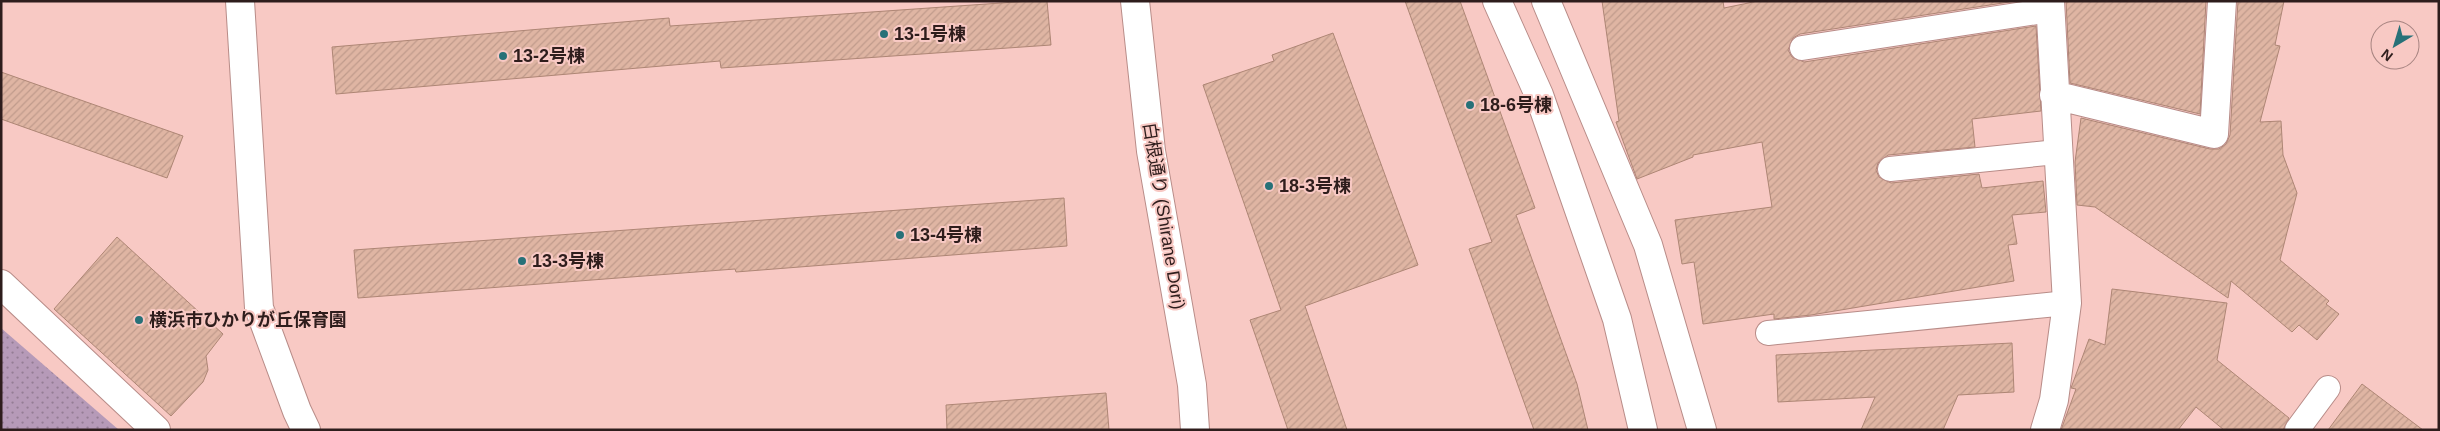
<svg xmlns="http://www.w3.org/2000/svg" width="2440" height="431" font-family="Helvetica,'Noto Sans JP',sans-serif">
<defs>
<pattern id="park-dots" width="8" height="8" patternUnits="userSpaceOnUse" patternTransform="scale(1.25)"><rect width="8" height="8" fill="#b69ab8"/><path d="M2 2h.1M6 6h.1" fill="none" stroke="#947d95" stroke-width="1.8" stroke-linecap="round"/></pattern>
<pattern id="building-hatch" width="6" height="6" patternUnits="userSpaceOnUse" patternTransform="scale(1.25)"><rect width="6" height="6" fill="#dfb5a3"/><path d="M-1 1l2-2M0 6l6-6M5 7l2-2" fill="none" stroke="#c09b8c"/></pattern>
</defs>
<rect width="100%" height="100%" fill="#f8c9c4"/>
<path fill="url(#park-dots)" d="M1,328L119,430H1Z"/>
<path fill="url(#building-hatch)" stroke="#ae8675" d="M1030,1H1047L1051,45L721,68L720,61L336,94L332,47L669,18L670,26Z
M1405,1H1460L1535,208L1516,215L1577,384L1588,430H1534L1469,249L1492,242Z
M1602,1H1723L1724,8L1758,1H2016L1800,34L1793,38L1788,50L1792,57L1804,62L2036,26L2041,111L1972,119L1975,147L1888,155L1878,163L1876,170L1879,177L1891,183L1979,174L1982,188L2043,181L2046,212L2012,215L2017,244L2008,245L2014,281L1811,315L1774,319V314L1703,324L1694,262L1682,264L1675,220L1772,207L1762,142L1693,155V157L1637,179L1616,122L1619,121Z
M2066,1H2206L2200,114L2070,83Z
M2238,1H2284L2275,45L2280,46L2260,122L2281,121L2283,155L2297,193L2280,260L2329,301L2326,304L2339,314L2317,340L2299,325L2292,332L2231,281L2228,298L2095,207L2077,205L2075,162L2081,118L2210,149H2219L2226,144L2230,135Z
M1333,33L1418,265L1305,306L1347,430H1288L1250,320L1281,310L1203,85L1274,61L1272,55Z
M1,72L183,136L167,178L1,119Z
M1064,198L1067,246L736,272L735,269L358,298L354,250Z
M117,237L223,334L206,356L208,370L203,382L171,416L54,309Z
M2112,289L2227,303L2217,360L2289,418L2283,430H2224L2196,407L2178,430H2061L2076,389L2071,388L2089,339L2105,345Z
M2012,343L2014,392L1958,395L1943,430H1861L1875,397L1778,402L1776,355Z
M2362,384L2423,430H2328Z
M1106,393L1109,430H947L946,405Z"/>
<g fill="none" stroke-linecap="round" stroke-linejoin="round">
<g stroke="#b88c88" stroke-width="26">
<path id="lane" d="M1802,48L2050,10
M1890,169L2057,152
M1768,333L2067,303
M2297,430L2328,388"/>
</g>
<g stroke="#b88c88" stroke-width="30">
<path id="street" d="M1497,1L1539,95L1617,319L1643,430
M1546,1L1648,245L1702,430
M2054,95L2214,134L2222,1
M1,284L156,430
M2045,430L2054,400L2067,303L2050,1"/>
</g>
<g stroke="#b88c88" stroke-width="30">
<path id="secondary" d="M240,1L259,308L297,411L306,430
M1135,1L1151,151L1192,385L1195,430"/>
</g>
<use href="#lane" stroke="#fff" stroke-width="24"/>
<use href="#street" stroke="#fff" stroke-width="28"/>
<use href="#secondary" stroke="#fff" stroke-width="28"/>
</g>
<g fill="#277178" stroke="#f8c9c4" stroke-width="2">
<circle cx="884" cy="34" r="5"/>
<circle cx="503" cy="56" r="5"/>
<circle cx="1470" cy="105" r="5"/>
<circle cx="1269" cy="186" r="5"/>
<circle cx="900" cy="235" r="5"/>
<circle cx="522" cy="261" r="5"/>
<circle cx="139" cy="320" r="5"/>
</g>
<g text-anchor="middle" stroke-width="4" stroke-linejoin="round" paint-order="stroke">
<g font-size="18" font-weight="bold" fill="#2e1d1c" stroke="#f8c9c4" text-anchor="start">
<text x="894" y="40">13-1号棟</text>
<text x="513" y="62">13-2号棟</text>
<text x="1480" y="111">18-6号棟</text>
<text x="1279" y="192">18-3号棟</text>
<text x="910" y="241">13-4号棟</text>
<text x="532" y="267">13-3号棟</text>
<text x="149" y="326">横浜市ひかりが丘保育園</text>
</g>
<g font-size="18" fill="#2e1d1c" stroke="#f8c9c4">
<text transform="translate(1164 216) rotate(81)" y="6">白根通り (Shirane Dori)</text>
</g>
</g>
<rect width="2440" height="431" fill="none" stroke="#2e1d1c" stroke-width="5"/>
<g transform="translate(2395 45) rotate(218)"><circle r="24" fill="#f8c9c4" stroke="#a78481"/>
<path d="M0-4L9 19L0 12L-9 19Z" fill="#277178"/>
<text y="-8" font-size="14" font-weight="bold" text-anchor="middle" fill="#2e1d1c">N</text>
</g>
</svg>
